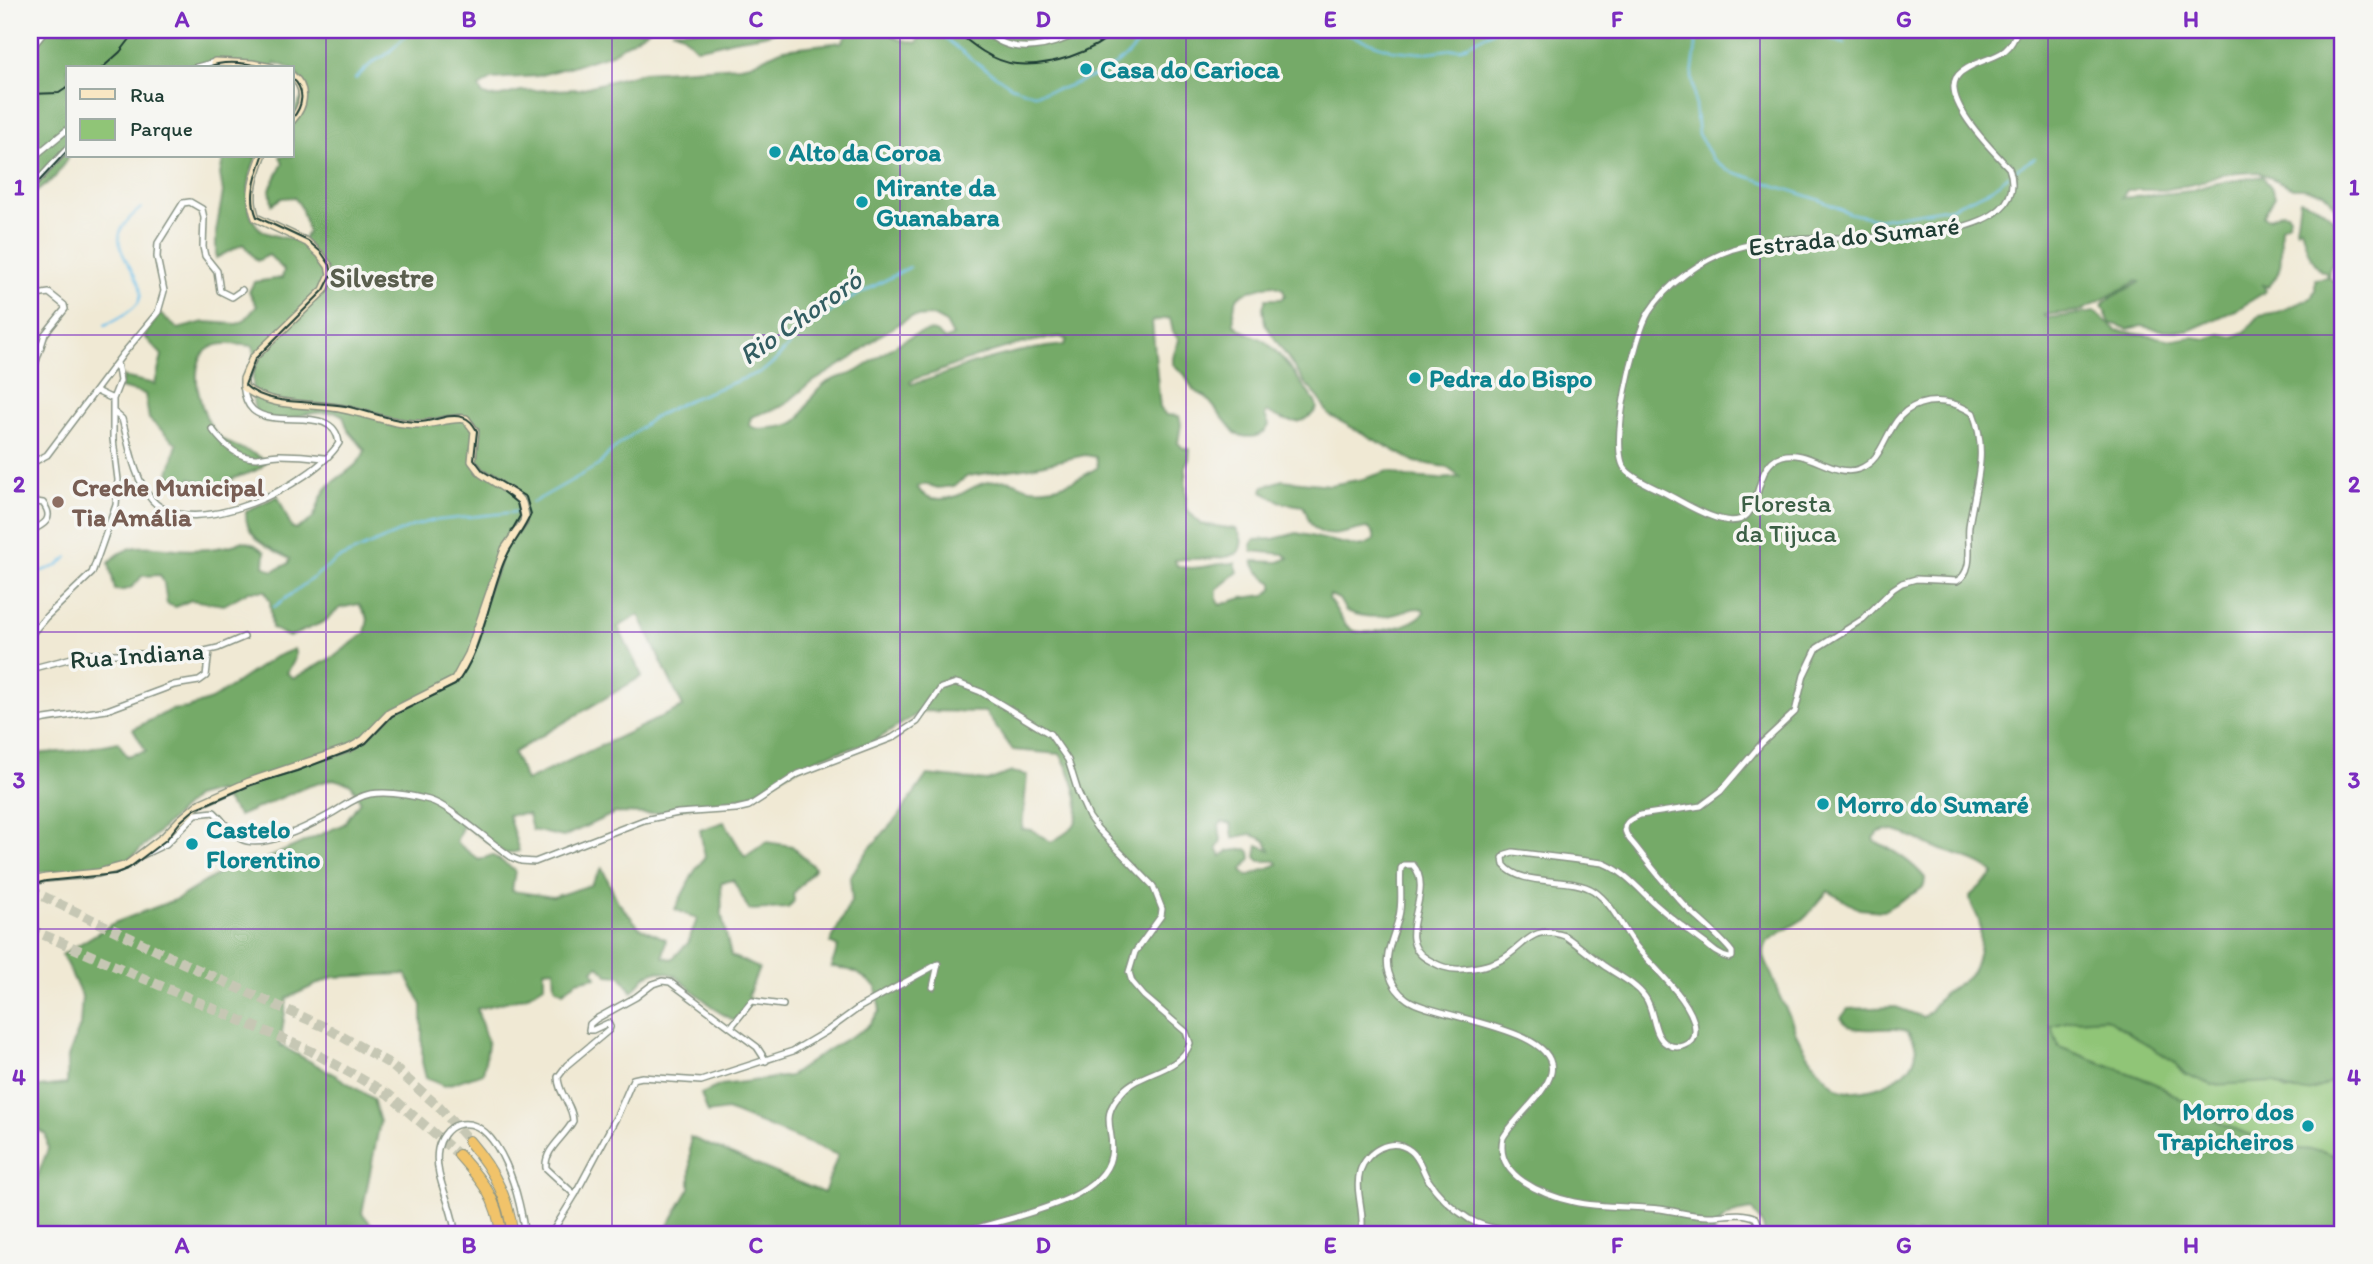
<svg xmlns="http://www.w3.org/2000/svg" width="2373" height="1264" font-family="Itim,sans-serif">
<rect width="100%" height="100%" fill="#f6f6f2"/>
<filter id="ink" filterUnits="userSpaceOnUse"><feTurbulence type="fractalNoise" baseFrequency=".0143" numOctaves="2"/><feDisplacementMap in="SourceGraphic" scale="14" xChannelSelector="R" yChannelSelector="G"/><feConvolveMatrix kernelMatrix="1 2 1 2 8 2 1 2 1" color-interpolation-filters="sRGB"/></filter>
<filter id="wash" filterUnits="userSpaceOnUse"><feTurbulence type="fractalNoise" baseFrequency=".00686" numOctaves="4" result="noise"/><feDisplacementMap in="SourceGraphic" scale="28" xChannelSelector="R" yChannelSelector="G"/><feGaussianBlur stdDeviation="1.57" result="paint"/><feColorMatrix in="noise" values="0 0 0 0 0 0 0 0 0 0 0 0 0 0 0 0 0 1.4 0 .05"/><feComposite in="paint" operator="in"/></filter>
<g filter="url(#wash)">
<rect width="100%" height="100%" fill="#f0e9d4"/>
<path fill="#90c577" stroke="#588156" stroke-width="2" d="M2106,1018L2173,1061L2185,1074L2274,1082L2286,1091L2334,1080L2343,1073V1160L2323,1151L2287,1148L2226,1126L2152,1082L2059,1047L2051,1026L2074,1020Z"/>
<path fill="#74aa68" stroke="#4a744e" stroke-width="2" fill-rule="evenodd" d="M30,30H648L609,55L538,76L492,79L479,87L482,94L489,97L501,96L521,91L580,89L644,72L740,66L751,64L783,49L842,42L845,37L844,30H885L898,39L917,43L922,33L919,30H2343V262C2343,237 2344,209 2323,192L2303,188H2293L2258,172L2223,174L2199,183L2164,190H2127L2122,198L2190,191L2212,184L2262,176L2271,187L2275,197L2263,216L2268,219L2282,212L2287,213L2290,216L2288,223L2281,227C2279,250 2287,269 2268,287L2263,285L2266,291L2238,309L2188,331L2161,330L2142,326L2128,329L2110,323L2102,305C2111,295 2128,289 2140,282L2137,281L2081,311L2044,315L2048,318L2095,312L2116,330L2173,340L2193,337L2206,339L2220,334L2233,337L2245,332L2260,315L2278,312L2311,298L2315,290V279L2327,277L2325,271H2321C2319,267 2316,265 2314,262C2306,252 2304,238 2301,227L2297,230L2296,228L2300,200C2330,208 2339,220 2340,251C2336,262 2327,265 2329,278L2338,283L2340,289L2343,291V1073C2321,1090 2298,1100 2274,1082L2212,1085L2185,1074L2173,1061L2106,1018L2074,1020L2051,1026L2059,1047L2152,1082L2226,1126L2287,1148L2323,1151L2342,1159L2343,1234H1765L1763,1226L1752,1210C1736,1212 1722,1216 1714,1230L1715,1234H663L690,1188V1137L824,1193L838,1155L727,1110L708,1113L701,1094L721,1085L790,1076L829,1049L866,1028L880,1011L876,987C861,974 851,968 831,967L838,947L830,943L852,899L850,877L869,849L896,819L927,775L987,781L1012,772L1027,775L1022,829L1032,830L1051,842C1059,837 1069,833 1074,825C1085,807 1070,770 1060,754L1013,750L985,712L922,711L873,742L823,756L787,773L751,796L649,814L615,813L563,837L532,830L528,814L508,815L519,851L506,854L463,825L456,842L479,860L492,855L515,870L512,891L553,897L591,885L602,868L618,902L639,927L666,939L663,957L672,959L688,943L697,919L675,909L694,872L705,857L700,830L724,822L745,857L766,842L792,846L815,868L793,894L794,901L788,908L749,910L733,880L721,883L722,916L731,956L759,968L748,996L751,1000L735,1021L719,1012L674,975L657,971L647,975L632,992L621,976L608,975L599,966L593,970L596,977L577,981L563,992L555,987L554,969L544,970V985L525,997L477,1009L488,1045L483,1073L444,1086L426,1078L422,1062V1005L406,974L333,977L287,998L280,1045L335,1075L373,1099L380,1122L362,1213L379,1234H41L30,1214V1195L48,1149L46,1134L36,1129H30V1088L67,1084L68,1057L80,1026L82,996L62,955L114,923L177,899L223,871L266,859L344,824L360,801L351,784L333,779L306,787L239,816L218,791L195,797L130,859L92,871L40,872L30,878V754L74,751L118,742L127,756L146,751L133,729L171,710L188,708L211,700L273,658L294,649C298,659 291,665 287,673L294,678L335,656L365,633L368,619L359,604L340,608L324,622L289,637L272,628L270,601L265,591H249L224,605L191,600L176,607L167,604L164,583L160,575L142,576C134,587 128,592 115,590L109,563C129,540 149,547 176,549C194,551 228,549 243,541L255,545L265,552L264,566L273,571L288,564L290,559C271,548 244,539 246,511L278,496L291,527L295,529C324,518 312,506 327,488C339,474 359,469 365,450L348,430L343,416L336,412C326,413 314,412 303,415C288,419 264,432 255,410C252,403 253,391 253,383C252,370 256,359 253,346C240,345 221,341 210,348C184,363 202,419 218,436C229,447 253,450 266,461C258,476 237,472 223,485H210L191,478L185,485L174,479L169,473L177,444L149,419L145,394L120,388L123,377L155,384L162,355L144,336L160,314L178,329L204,322L237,324L244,321L257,306L249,292L254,282L282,278L284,270L269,255L257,261L243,244L216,258V232L223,192L220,174L224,156H257C248,175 242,212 260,229C269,237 291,238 302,241L308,232L301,207L294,197L282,198L272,204L270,189L283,163L280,156H292V113L305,94C301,75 293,67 275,63L273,68H68L69,156L55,177L30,197ZM1265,286L1273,285L1283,289L1285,295L1281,299H1266L1263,307L1265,324L1304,382L1319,398L1329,415L1415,462L1446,467L1460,477L1440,479L1406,477L1388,471L1363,479L1330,485L1282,480L1263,487L1262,492L1283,503L1303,506C1307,512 1308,522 1313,527C1330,543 1350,529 1368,528L1374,534V540L1365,545L1355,546L1297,533L1273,539L1254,540L1251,545L1252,551L1283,554L1289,558L1278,562L1253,561C1255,571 1265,578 1273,583V589L1265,595L1242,598L1220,605L1217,601V589L1238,572L1235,563C1215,562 1197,572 1177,566L1175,560C1196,557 1218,562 1238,553C1243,543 1243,538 1236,529L1200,524L1186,508V464L1189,460L1190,449L1183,448L1178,443L1181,424L1179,416L1166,415L1160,408L1152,321L1170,318L1173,332L1179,340L1173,357V364L1185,375L1193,390L1206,397L1235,433C1246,439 1263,439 1269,425L1265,415L1266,413L1268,412C1285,422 1304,429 1317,408L1316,403C1301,384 1286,359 1267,343C1257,335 1243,334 1234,324C1232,293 1238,295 1265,286ZM933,316L946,323L953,336L945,340C942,338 940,335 937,333C920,322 871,364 855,372C846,377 833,377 825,384C797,405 813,426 770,428C762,429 756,430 749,425L751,417L783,406L808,385L852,358L879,336L911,317ZM1060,337L1067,340L1064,345C1032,348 999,355 968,365C949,372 931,380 911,384L910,382C916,377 926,376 935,373C975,356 1016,342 1060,337ZM1085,455L1096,457L1098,467C1078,480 1056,491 1031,488C1023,487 1019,483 1011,481C1006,479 995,481 989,482C970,484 962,500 939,499C929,499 922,495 917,487L925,484L938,488L954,486L968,476L1031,467ZM1330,595L1339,599L1346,611C1362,617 1379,619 1396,614C1407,612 1412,606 1423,609L1424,612C1418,625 1366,637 1352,630C1341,624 1338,609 1329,600ZM639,615L683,707L526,781L513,753L642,676L618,627ZM1223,822L1231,824L1233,838L1250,834L1265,840L1270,850L1258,845L1256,857L1260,861H1276L1278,864L1248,876L1242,870L1251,858L1250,852L1247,849L1229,851L1221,856L1217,849L1221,840L1219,825ZM1887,830C1906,832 1921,842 1939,849C1954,855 1983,861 1994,874L1970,896C1970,906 1976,911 1979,921C1981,927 1980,936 1980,943C1975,977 1971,974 1945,993C1936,1000 1932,1012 1923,1017L1896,1007L1848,1009L1841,1018C1855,1039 1885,1023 1907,1031C1940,1067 1873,1097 1843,1090C1826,1085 1803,1048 1796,1033C1793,1027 1792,1019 1788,1013C1783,1003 1778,995 1775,984C1771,969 1757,955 1769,940L1805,918L1828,891L1859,909L1883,911L1921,889L1924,886L1925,878C1911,861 1894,851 1875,841L1874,838L1879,832Z
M672,30H778C762,38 747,37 729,41C717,44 709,47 696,48L682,34Z"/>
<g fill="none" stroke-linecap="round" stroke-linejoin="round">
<path stroke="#6ec0ea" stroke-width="2" d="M935,30L973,60L1011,86L1034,94L1063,88L1105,72L1128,55L1151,30
M1312,30L1349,35L1392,50L1421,53L1461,48L1495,30
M1695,30L1696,46L1692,76L1698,134L1713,159L1727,170L1820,200L1849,213L1879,219L1952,207L1988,191L2008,176
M1820,30L1829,38L1845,44
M355,79L373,62L386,55L412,30
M2012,172L2035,158
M105,325C116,319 129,314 137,304C153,284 113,257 120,233C123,223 133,215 141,208
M532,503L599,465L610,452L654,417L686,401L763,371L775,361L800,333L850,299L910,267
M30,575L57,566L68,557
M274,607L338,559L413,526L431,521L516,512L521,509"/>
</g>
</g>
<g filter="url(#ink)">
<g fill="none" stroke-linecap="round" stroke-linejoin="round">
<path stroke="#c6c7b4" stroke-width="10" stroke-dasharray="10 5" stroke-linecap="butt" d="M30,890L183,963L327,1028L390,1064L439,1107L469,1141
M30,929L311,1051L388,1094L459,1155"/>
<g stroke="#889384" stroke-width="8">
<path id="street" d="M985,30C1011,59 1054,46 1084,30
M30,50L46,30
M193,68L215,62
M30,160L68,129
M30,189L68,148
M30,296L49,293L64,305L65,309L45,334L30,380
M96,391L113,399
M115,413L122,419C129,444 134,479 152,500C192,544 314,484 339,443C334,403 276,430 253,410C246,404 244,394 243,385
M212,429C223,444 238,459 257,458C265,457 272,455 280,455C295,455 309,456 324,458
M30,464L47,455L123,354L158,312L164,291L157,257L158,243L183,203L190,202L202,209L204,218L203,247L205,256L217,271L220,291L232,297L242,290
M30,501L43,503C55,519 44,525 30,531
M30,636L46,617L92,573L116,505L118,480L113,439V399L120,381L117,362
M30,669L87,654H192L218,648L244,637
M30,723L45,719L107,710L174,685L199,681L206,676L209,651
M143,855L166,844L196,814L214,812C224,821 230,833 241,839C263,850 307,827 327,816C341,809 354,797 370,794C389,791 410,795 429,800C451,806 491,844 513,858L521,861L535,862L644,820L678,813L736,809L749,806L798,774L892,738L917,722L941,688L956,683L963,685L981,692L1050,734L1068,760L1078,792L1089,817L1097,828L1153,886L1162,909L1161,916L1135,952L1129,972L1132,982L1144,996L1186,1032L1190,1043C1181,1072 1141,1071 1123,1091C1097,1119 1116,1128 1111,1156C1102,1205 999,1218 960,1234
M731,1027L752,1001L783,1005
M575,1195L546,1168C544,1149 565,1137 573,1121C573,1105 558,1094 558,1077L567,1065L609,1030L610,1027L608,1023L593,1030H589L590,1024L596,1019L636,997L653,984L662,981L670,982L757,1047L766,1061
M455,1234C454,1206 433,1178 438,1149C440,1139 447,1128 457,1125C499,1112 523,1205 524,1234
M551,1234L575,1195L618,1114L633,1079L642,1077L701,1081L793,1051L827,1031L860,1007L938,964L933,987
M1361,1234C1366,1213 1354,1193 1360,1171C1366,1152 1391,1135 1411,1151C1419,1157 1422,1169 1427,1178C1437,1194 1453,1209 1469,1219C1491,1232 1522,1232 1547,1234
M1762,1234L1756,1218C1741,1211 1724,1216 1708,1216C1692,1216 1676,1211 1660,1209C1632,1206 1602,1208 1574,1202C1543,1195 1494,1176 1503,1138C1514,1118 1546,1094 1551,1073C1561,1027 1432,1018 1407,999C1398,993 1392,984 1389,973C1383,954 1395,935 1399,916C1403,900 1399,884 1401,868L1404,865H1413C1437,892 1391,938 1427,959C1439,966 1448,970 1462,969C1476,968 1491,966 1504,958C1529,942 1531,925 1565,936C1578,945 1590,955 1603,965C1617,975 1635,983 1645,997C1655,1010 1652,1036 1667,1044C1677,1050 1695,1046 1695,1032C1697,1004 1652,967 1636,946C1622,928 1613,904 1594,891C1569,875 1522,888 1504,865L1503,858L1506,854L1513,852L1603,863C1625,872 1637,887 1654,903C1671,918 1688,931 1706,944C1713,950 1720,956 1729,958L1732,957V952C1719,936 1704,924 1689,910C1670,891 1653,869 1636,847C1632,842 1625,836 1625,829C1625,821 1634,818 1640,815L1701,806L1721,791L1762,743L1795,712L1804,675L1817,648L1863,619L1893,589L1902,583L1916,579L1957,581C1975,571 1967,543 1969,526C1975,485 1989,454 1973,413C1958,404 1946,400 1928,402C1882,410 1892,457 1859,469C1833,478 1808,448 1782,456C1747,466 1769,533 1720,519C1700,514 1681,501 1663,492C1651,486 1635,480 1626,470C1607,450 1635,334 1649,312C1667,283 1702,260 1733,249C1758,241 1786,239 1812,238C1852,237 2038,247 2009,168C1994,152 1943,102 1956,78C1959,72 1967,68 1973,65C1995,55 2010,56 2017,30"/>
</g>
<g stroke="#889384" stroke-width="10">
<path id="secondary" d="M215,62L252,64L272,68
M292,76C308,88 304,107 292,120
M30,882L46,878L98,873L127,865L165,836L180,820L199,804L249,782L350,748L364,740L390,713L455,680L469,654L505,549L524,522L525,516L522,503L515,495L481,473L472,461L475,431L466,419C450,416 434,425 418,424C392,424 369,414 344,409C311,402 272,409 244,387V379L253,358L324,290L331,274L329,266L320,254L307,242L256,218C247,196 254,177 262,156"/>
</g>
<g stroke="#889384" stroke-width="12">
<path id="highway" d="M469,1141C492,1168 510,1198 512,1234
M459,1155C483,1182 497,1198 501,1234"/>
</g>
<use href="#street" stroke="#fff" stroke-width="5"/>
<use href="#secondary" stroke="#f9e7c3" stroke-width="7"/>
<use href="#highway" stroke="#f1c36a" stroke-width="10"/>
<path stroke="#1f3d34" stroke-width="2" d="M955,30C971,44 993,62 1016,64C1049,67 1093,53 1117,30
M102,68L120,52L137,30
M206,68C224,59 248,63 267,68
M292,78C306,90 303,106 292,119
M30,94L59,93L68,87
M30,191L68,150
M503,492L517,503L520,516L511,532
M30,885L46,881L115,874L129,868L166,840L181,821L195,809L251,785L297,771L355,749L366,743L392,716L455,685C481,657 489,598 504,562C511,545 524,531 531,514L526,497L483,471L474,459L477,431C473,424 470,419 462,417C448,413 433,422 419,422C394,422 369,411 345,406C316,400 267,407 245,385L255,359L324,290L332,274L330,265L321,252L308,241L257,217C248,196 256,176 263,156"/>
</g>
</g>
<path fill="none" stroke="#7b2cbf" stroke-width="2" stroke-opacity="0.55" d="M326,30V1234M612,30V1234M900,30V1234M1186,30V1234M1474,30V1234M1760,30V1234M2048,30V1234M30,335H2343M30,632H2343M30,929H2343"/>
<g fill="#0f9aa8" stroke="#f6f6f2" stroke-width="2.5">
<circle cx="1086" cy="69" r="7"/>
<circle cx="775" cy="152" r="7"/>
<circle cx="862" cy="202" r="7"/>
<circle cx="1415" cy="378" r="7"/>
<circle cx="1823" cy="804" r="7"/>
<circle cx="192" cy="844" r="7"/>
<circle cx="2308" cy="1126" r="7"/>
</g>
<circle fill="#8d6e63" stroke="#f6f6f2" stroke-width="2.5" cx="58" cy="502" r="7"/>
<g text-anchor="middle" stroke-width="7" stroke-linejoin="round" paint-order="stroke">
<g font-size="26" font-weight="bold" fill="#0d838f" stroke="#f6f6f2" text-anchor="start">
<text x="1100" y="78">Casa do Carioca</text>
<text x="789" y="161">Alto da Coroa</text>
<text x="876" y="196">Mirante da<tspan x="876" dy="30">Guanabara</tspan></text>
<text x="1429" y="387">Pedra do Bispo</text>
<text x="1837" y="813">Morro do Sumaré</text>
<text x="206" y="838">Castelo<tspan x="206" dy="30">Florentino</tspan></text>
<text x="2294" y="1120" text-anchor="end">Morro dos<tspan x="2294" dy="30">Trapicheiros</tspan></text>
</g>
<g font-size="26" fill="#1f3d34" stroke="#f6f6f2">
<text transform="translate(1854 236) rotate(-6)" y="9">Estrada do Sumaré</text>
<text transform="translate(137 655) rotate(-4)" y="9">Rua Indiana</text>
</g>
<g font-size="26" font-weight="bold" fill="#785e54" stroke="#f6f6f2" text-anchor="start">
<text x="72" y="496">Creche Municipal<tspan x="72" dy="30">Tia Amália</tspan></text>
</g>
<g font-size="26" fill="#3b5f45" stroke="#f6f6f2">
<text x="1786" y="512">Floresta<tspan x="1786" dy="30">da Tijuca</tspan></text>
</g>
<g font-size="28" font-weight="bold" fill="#5a5f4e" stroke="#f6f6f2">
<text x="382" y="287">Silvestre</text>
</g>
<g font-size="28" font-style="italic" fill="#335e62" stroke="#f6f6f2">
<text transform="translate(800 317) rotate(-35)" y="10">Rio Chororó</text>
</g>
</g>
<rect width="2373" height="1264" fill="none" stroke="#f6f6f2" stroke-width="77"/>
<rect x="66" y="66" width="228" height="91" fill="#f6f6f2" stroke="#a0aca6" stroke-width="2"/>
<rect x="80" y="89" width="35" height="10" fill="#f9e7c3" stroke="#a0aca6" stroke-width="2"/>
<text x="130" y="102" font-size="21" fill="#1f3d34">Rua</text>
<rect x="80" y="119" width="35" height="21" fill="#90c577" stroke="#a0aca6" stroke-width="2"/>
<text x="130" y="136" font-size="21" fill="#1f3d34">Parque</text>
<rect x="38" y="38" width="2296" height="1188" fill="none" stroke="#7b2cbf" stroke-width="2.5"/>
<g font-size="23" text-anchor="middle" font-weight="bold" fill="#7b2cbf">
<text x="182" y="27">A</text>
<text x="469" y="27">B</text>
<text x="756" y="27">C</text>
<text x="1043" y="27">D</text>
<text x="1330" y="27">E</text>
<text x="1617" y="27">F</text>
<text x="1904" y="27">G</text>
<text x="2191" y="27">H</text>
<text x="19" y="195">1</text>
<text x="2354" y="195">1</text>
<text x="19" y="492">2</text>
<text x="2354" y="492">2</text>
<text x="19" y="788">3</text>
<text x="2354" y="788">3</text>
<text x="19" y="1085">4</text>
<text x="2354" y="1085">4</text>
<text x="182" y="1253">A</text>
<text x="469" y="1253">B</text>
<text x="756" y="1253">C</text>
<text x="1043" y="1253">D</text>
<text x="1330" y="1253">E</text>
<text x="1617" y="1253">F</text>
<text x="1904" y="1253">G</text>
<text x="2191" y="1253">H</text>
</g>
</svg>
